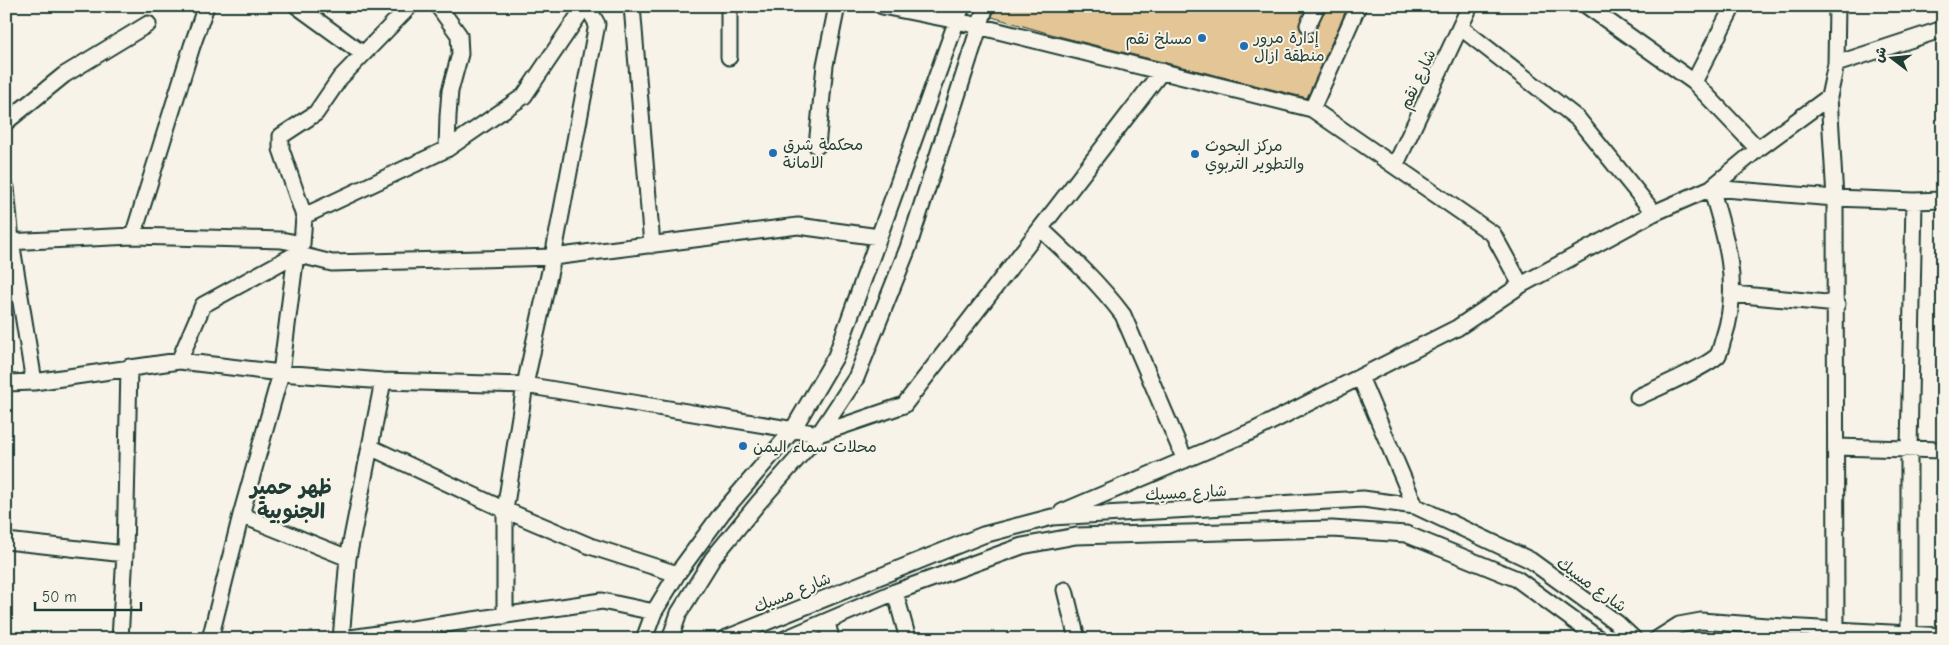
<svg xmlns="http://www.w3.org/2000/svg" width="1949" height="645" font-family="'Comic Neue','Playpen Sans Arabic',sans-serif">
<rect width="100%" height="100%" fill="#f7f3e8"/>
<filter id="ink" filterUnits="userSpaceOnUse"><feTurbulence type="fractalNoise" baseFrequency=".02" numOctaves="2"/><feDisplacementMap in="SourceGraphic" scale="10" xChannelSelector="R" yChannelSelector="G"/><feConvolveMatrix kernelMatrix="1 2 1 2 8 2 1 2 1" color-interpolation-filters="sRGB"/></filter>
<g filter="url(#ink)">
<path fill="#e3c596" stroke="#1f3d34" d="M995,6H1307L1299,25L1301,31L1308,34L1316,29L1326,6H1348L1307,98L1058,36L992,17Z"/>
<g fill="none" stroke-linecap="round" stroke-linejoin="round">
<g stroke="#1f3d34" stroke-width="19">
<path id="minor" d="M297,6L363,54
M438,6L459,35L460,54L450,91L448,116L447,149
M632,6L652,245
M882,6L958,21L1312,109L1493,234L1521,285
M1587,6L1694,82L1758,149
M1308,25L1317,6
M1460,27L1578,119L1654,213
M729,57V6
M1836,64L1943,29
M1694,82L1730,12V6
M1312,109L1358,6
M6,122L64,75L148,24
M817,146L825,65L837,6
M1395,166L1470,6
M6,188L11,241L34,382
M304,216L281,149V136L316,113L340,78L410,6
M1041,229C1070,256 1099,283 1123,315L1185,460
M133,236L192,46L206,6
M6,242L133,236L281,240L302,244
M1733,294L1837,304
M179,361L203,305L296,254L332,263L553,257L798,226L879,237
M1360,377L1415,506
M6,383L34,382L179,361L281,373L383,381L525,385L819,434L904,405L1162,71
M1638,397C1653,390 1710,365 1718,355C1721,350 1722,342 1724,337C1741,286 1726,237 1711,188L1758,149L1829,97
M370,447L505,510L590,546L677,574
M1836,447L1943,450
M1062,512L1255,430L1457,328L1521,285L1654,213L1711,188L1835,198L1914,201L1943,200
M241,515L348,558
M6,541L125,554
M1065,590L1077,639
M895,592L908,639
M505,616V510L525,385L553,257L597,24L587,6
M827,622L831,639
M120,639L125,554L129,367
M210,639L241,515L281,373L296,254L302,244L304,216L447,149L524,96L585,6
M341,639L348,558L383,381
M344,639L602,601L654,612
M644,639L654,612L677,574L722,513L792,431L836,356L962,6
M670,639L679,613L713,558L759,502L819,434L856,378L908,248L986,6
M724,639L983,535L1052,517L1363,499L1415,506L1530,560L1617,623L1634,639
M785,639L895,592L1022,546L1076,536L1332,529L1406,534L1517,579L1599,639
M1657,639L1679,625L1701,621L1767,626L1943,636
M1836,639L1835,198L1829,97L1836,64L1837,6
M1909,639V449L1914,201"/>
</g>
<use href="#minor" stroke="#f7f3e8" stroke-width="15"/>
</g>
</g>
<g fill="#1f6fb2" stroke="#f7f3e8" stroke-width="2">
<circle cx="1202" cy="38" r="5"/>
<circle cx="1244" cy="46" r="5"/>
<circle cx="773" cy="153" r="5"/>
<circle cx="1195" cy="154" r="5"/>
<circle cx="743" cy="446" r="5"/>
</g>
<g text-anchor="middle" stroke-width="4" stroke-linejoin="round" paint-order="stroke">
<g font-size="16" fill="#1f3d34" stroke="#f7f3e8" text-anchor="start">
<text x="1254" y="43">إدارة مرور<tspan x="1254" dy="18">منطقة ازال</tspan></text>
<text x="1192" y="44" text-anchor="end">مسلخ نقم</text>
<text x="783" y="150">محكمة شرق<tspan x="783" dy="18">الامانة</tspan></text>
<text x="1205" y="151">مركز البحوث<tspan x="1205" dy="18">والتطوير التربوي</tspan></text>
<text x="753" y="452">محلات سماء اليمن</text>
</g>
<g font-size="16" fill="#1f3d34" stroke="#f7f3e8">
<text transform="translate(1417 79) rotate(-65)" y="6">شارع نقم</text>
<text transform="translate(1186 492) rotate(-3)" y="6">شارع مسيك</text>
<text transform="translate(1592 584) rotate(36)" y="6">شارع مسيك</text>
<text transform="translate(792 592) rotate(-22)" y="6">شارع مسيك</text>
</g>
<g font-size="21" font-weight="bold" fill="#1f3d34" stroke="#f7f3e8">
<text x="291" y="494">ظهر حمير<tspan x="291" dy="24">الجنوبية</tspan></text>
</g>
</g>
<rect width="1949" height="645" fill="none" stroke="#f7f3e8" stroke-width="25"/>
<rect x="12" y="12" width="1924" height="620" fill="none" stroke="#1f3d34" stroke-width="2" filter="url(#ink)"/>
<g transform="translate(1892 58) rotate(286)" stroke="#f7f3e8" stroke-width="4" paint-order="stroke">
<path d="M0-4L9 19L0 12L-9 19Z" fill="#1f3d34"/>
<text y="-8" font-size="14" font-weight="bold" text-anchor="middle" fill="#1f3d34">ش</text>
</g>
<path d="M35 602v8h106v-8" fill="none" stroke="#1f3d34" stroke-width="2.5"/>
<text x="42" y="602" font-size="15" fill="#1f3d34" stroke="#f7f3e8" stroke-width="4" paint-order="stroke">50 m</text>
</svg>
